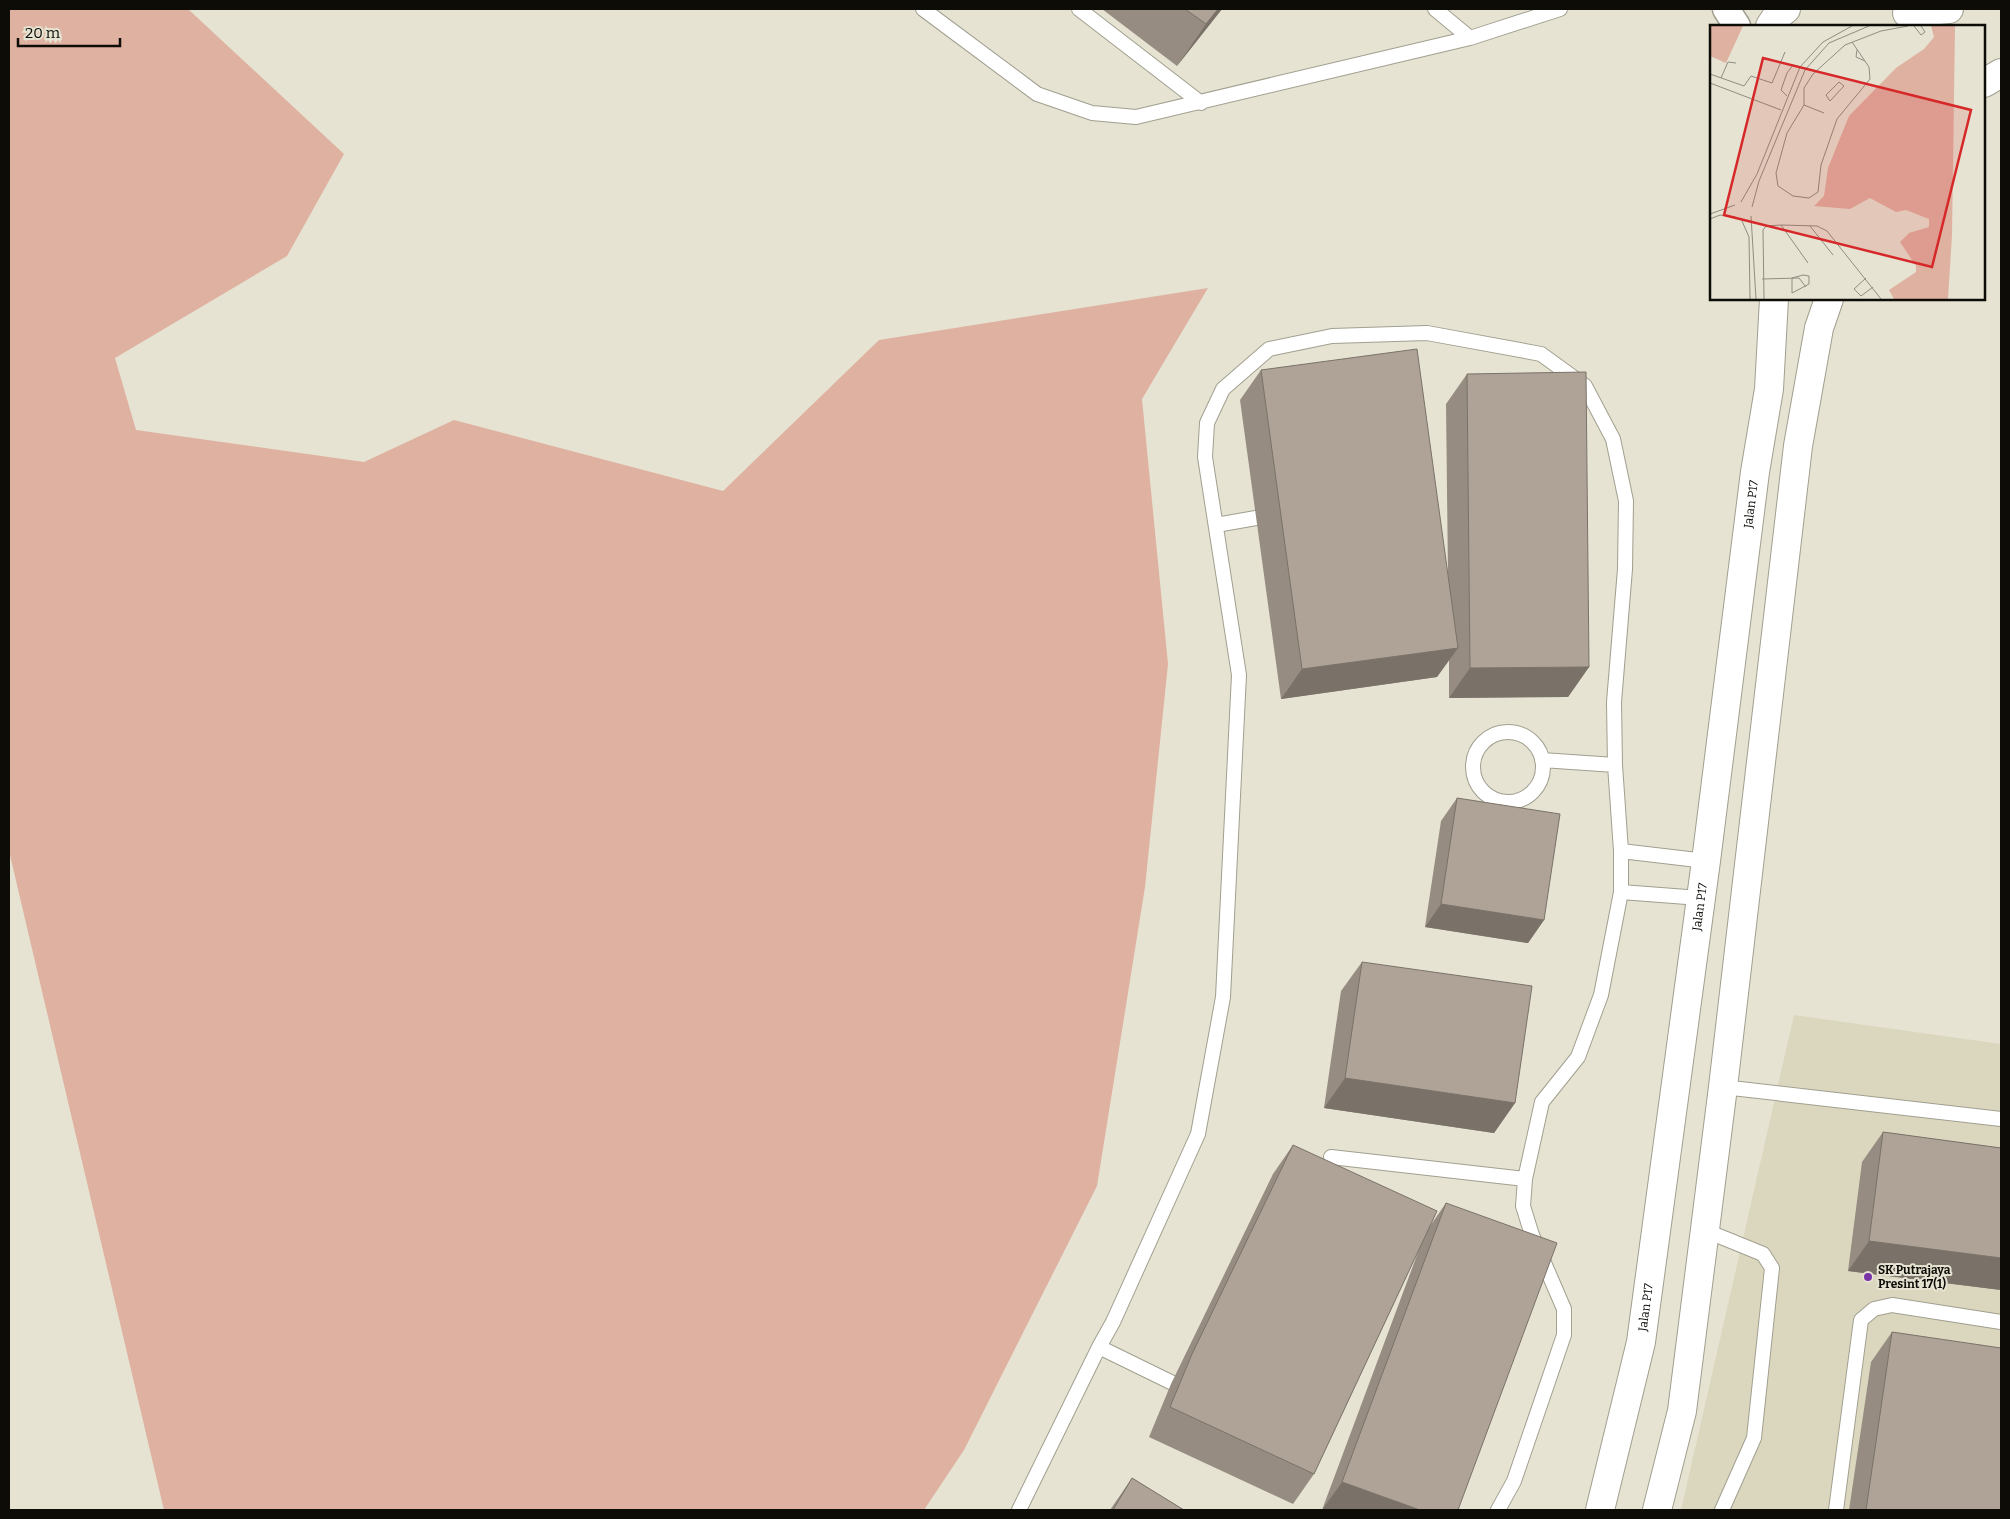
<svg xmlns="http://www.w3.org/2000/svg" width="2010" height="1519" font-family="Bitter,serif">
<rect width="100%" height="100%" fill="#e6e3d2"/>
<path fill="#dbd7bf" d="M1794,1015L2001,1044V1510H1681Z"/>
<path fill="#dfb1a1" d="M9,9H188L344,154L287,256L115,358L136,430L364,462L454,420L723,491L879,340L1208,288L1142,399L1168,664L1145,887L1097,1186L964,1450L924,1510H164L9,851Z"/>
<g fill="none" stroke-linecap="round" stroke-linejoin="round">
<g stroke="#a19f8f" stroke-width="16">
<path id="lane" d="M923,9L1037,94L1092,113L1136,117L1470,38L1560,9
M1079,9L1201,103
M1435,9L1470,38
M1216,525L1256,518
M1473 767a35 35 0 1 1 70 0a35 35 0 1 1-70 0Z
M1542,760L1615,765
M1621,851L1706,861
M1621,892L1700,898
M1723,1087L2001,1119
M1331,1157L1525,1179
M1704,1230L1763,1254L1772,1268L1754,1438L1722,1510
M1099,1347L1189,1391
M1019,1510L1099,1347L1113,1322L1198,1134L1223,997L1239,675L1205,457L1207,423L1223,389L1269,349L1332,336L1427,333L1541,354L1585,386L1613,439L1626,501L1625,569L1614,702L1615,765L1621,851V892L1601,995L1578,1057L1542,1102L1525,1179L1523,1206L1532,1235L1564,1309V1335L1514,1481L1498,1510
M1836,1510L1861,1320L1874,1309L1892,1305L2001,1322"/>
</g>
<g stroke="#a19f8f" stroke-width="29">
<path id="street" d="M1726,9L1737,26"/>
</g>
<g stroke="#a19f8f" stroke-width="30">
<g id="secondary">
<path d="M1907,13L1949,9"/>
<path d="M1770,26L1776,17L1786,9"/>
<path d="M1984,83L2001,73"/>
<path id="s1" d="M1600,1510L1641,1342L1706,861L1755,472L1769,389L1774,299"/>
<path d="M1657,1510L1682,1411L1723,1087L1798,446L1819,328L1829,299"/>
</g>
</g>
<use href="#lane" stroke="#fff" stroke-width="14"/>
<use href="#street" stroke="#fff" stroke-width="26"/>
<use href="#secondary" stroke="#fff" stroke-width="28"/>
</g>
<path fill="#968c81" d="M1102,9H1222L1177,66Z
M1261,370L1448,575L1446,404L1467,374L1589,667L1568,697L1449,698V660L1437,677L1281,699L1240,400Z
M1457,798L1544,920L1528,943L1425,927L1441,821Z
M1362,962L1515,1103L1494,1133L1324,1108L1341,991Z
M1883,1132L2001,1148V1290L1848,1271L1862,1162Z
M1293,1145L1430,1226L1446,1203L1458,1510H1322L1420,1247L1314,1474L1293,1504L1149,1437L1171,1384L1273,1174Z
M1892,1332L2001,1510H1849L1871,1362Z
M1132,1478L1184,1510H1110Z"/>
<path fill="#7a7269" d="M1218,9H1222L1177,66L1206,24Z
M1458,648L1437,677L1281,699L1302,669Z
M1589,667L1568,697L1449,698L1470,668Z
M1441,904L1544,920L1528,943L1425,927Z
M1345,1078L1515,1103L1494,1133L1324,1108Z
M1869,1241L2001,1258V1290L1848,1271Z
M1342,1482L1420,1510H1322Z"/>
<path fill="#aea396" stroke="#7a7269" d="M1185,9H1218L1206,24Z
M1417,349L1458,648L1302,669L1261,370Z
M1586,372L1589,667L1470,668L1467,374Z
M1457,798L1560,814L1544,920L1441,904Z
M1362,962L1532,986L1515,1103L1345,1078Z
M1883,1132L2001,1148V1258L1869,1241Z
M1293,1145L1437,1211L1314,1474L1170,1407L1192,1354Z
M1446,1203L1557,1243L1458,1510H1420L1342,1482Z
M1892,1332L2001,1348V1510H1866Z
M1132,1478L1184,1510H1113Z"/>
<circle fill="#7a33a6" stroke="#e6e3d2" stroke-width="2" cx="1868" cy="1277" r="5"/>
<g text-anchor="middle" stroke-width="4" stroke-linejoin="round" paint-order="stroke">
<g font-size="12" fill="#0d0c07" stroke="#e6e3d2">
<text dy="4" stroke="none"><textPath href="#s1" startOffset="1018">Jalan P17</textPath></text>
<text dy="4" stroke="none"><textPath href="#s1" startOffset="612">Jalan P17</textPath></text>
<text dy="4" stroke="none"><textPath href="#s1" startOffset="208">Jalan P17</textPath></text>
</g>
<g font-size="12" font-weight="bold" fill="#0d0c07" stroke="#e6e3d2" text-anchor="start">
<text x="1878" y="1274">SK Putrajaya<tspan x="1878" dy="14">Presint 17(1)</tspan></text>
</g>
</g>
<g transform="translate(1710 25)">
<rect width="275" height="275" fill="#e6e3d2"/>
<path d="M0,1H33L16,38L0,31ZM221,1H245L242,210L238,274H184L179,265L206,247V241L190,217L199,208L219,202V194L196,185L186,187L160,173L140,184L104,181L114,171L118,143L139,91L186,43L214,24L224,12Z" fill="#dfb1a1"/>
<path fill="none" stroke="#8f8d81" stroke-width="1" d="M204,1L211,10L215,7L211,1M142,17L159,42L160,54L127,94L111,140L108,167L99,173L83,171L68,161L66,148L77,108L94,80V63L103,49L135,20L171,6L198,1M147,25L146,32L155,36M0,49L34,61L41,51L62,58L75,27M11,53L18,37L26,38M129,57L134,61L120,76L116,70ZM0,58L71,85M77,71L71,65L77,48L83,40L90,42M94,80L114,88M31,177L47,149L90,42L113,17L142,1M42,182L49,156L95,45L119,18L159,1M0,189L25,180M41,191L46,274M0,194L10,190L25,192M32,196L39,212L40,274M71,200L98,238M100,201L123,230M93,250L99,251V259L82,268V253ZM156,253L144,264L151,271L163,262M52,254L89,253L96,262M54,274L53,205L56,201L71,200L107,201L117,206L171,274"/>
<path fill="#d62828" fill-opacity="0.15" stroke="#d62828" stroke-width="2.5" d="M53,33L261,85L222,242L14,190Z"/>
<rect width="275" height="275" fill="none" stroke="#0d0c07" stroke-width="2.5"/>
</g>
<rect width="2010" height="1519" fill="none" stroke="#0d0c07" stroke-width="20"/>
<path d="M18 38v8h102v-8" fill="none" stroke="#0d0c07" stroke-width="2.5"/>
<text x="25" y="38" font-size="15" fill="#0d0c07" stroke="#e6e3d2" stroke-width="4" paint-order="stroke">20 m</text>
</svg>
